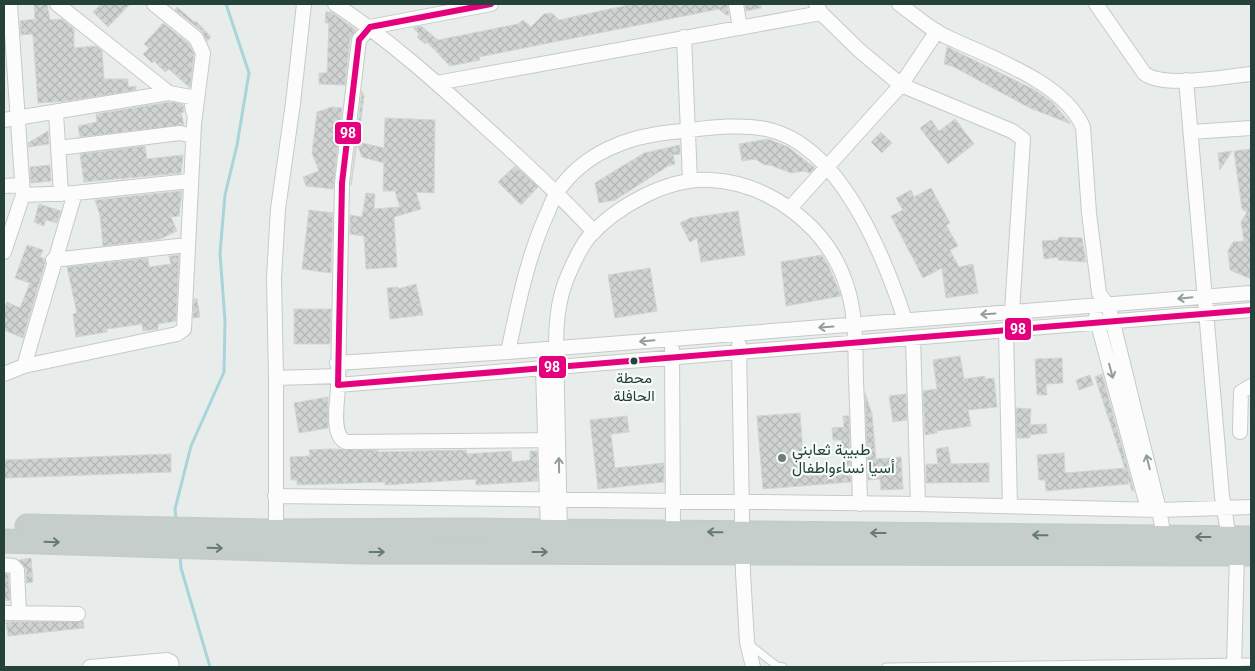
<svg xmlns="http://www.w3.org/2000/svg" width="1255" height="671" font-family="Roboto,Vazirmatn,sans-serif">
<defs>
<pattern id="building-cross-hatch" width="8" height="8" patternUnits="userSpaceOnUse" patternTransform="scale(1.25)"><rect width="8" height="8" fill="#cfd4d2"/><path d="M0 0l8 8M0 8l8-8" fill="none" stroke="#b2b7b5"/></pattern>
</defs>
<rect width="100%" height="100%" fill="#e8edeb"/>
<g fill="none" stroke-linecap="round" stroke-linejoin="round">
<path stroke="#a9d4db" stroke-width="3" d="M176,520L175,509L191,446L224,372L225,321L220,253L225,195L237,145L249,73L226,4
M180,554L181,568L210,667"/>
</g>
<path fill="url(#building-cross-hatch)" stroke="#d1d6d4" d="M34,4H47L50,20L62,19L74,29V48L96,46L102,51L104,79H128V87L136,86V90L67,101L38,103L33,36L32,34L21,35L20,21L35,19Z
M101,4H130L108,27L93,12Z
M633,4H727L729,15H726L719,9L479,57L480,60L450,66L427,42L425,44L417,37L419,34L413,28L421,26L438,40L518,24L523,20L531,27L544,14L552,13L559,20Z
M745,4H761V8L746,11Z
M177,7L194,22L196,21L211,37L207,41L202,31L175,10Z
M326,12H331L356,30L350,39L345,85L319,84V73H327L329,23H325Z
M163,23L189,44L194,54L190,88L169,69L165,72L154,61L152,63L143,54L149,48L144,44Z
M947,47L1035,90L1052,102L1071,124L1030,108L952,66L944,64Z
M362,91L364,96L358,142L384,148L385,118L435,120L434,193L416,192L421,209L394,217L397,267L366,269L364,236L350,234V215L362,217L366,193L375,194L374,209L400,207L395,191H383L384,163L362,157L357,144L351,185Z
M170,102L183,104L184,112L181,113L184,125L80,137L78,126L97,122L96,114Z
M332,107L342,108L333,189L306,186L303,177L319,171L312,153L317,112Z
M955,119L974,144L948,164L920,128L931,120L939,131Z
M48,131L49,144L29,147L28,143Z
M881,132L892,143L882,153L871,142Z
M768,139L788,147L815,168L810,173L804,171L791,173L770,165H765L755,159L742,161L739,144Z
M680,145V154L673,155L675,164L668,166L615,200L599,203L595,183L644,153Z
M145,146L147,159L183,155L181,173L84,182L80,154Z
M1251,149V279L1230,270L1228,251L1233,242L1244,241L1241,222L1247,212L1242,209L1234,151Z
M1232,151L1220,170L1218,153Z
M50,165L51,181L31,183L30,167Z
M515,166L538,187L521,205L498,182Z
M931,188L950,223L946,225L958,246L950,250L959,267L973,264L978,293L946,298L942,268L923,278L891,216L903,210L896,198L911,190L914,197Z
M182,191L179,216L171,217L177,231L160,239L103,246L100,215L95,200Z
M39,204L61,211L57,223L46,220L44,226L34,222Z
M309,210L333,213L331,273L302,269Z
M738,211L745,255L701,262L697,238L690,242L680,223L690,218Z
M1059,237L1082,238L1086,262L1058,260V257L1044,259L1042,241L1058,240Z
M27,245L43,250L40,257L45,259V263L23,338L4,330V310L7,302L20,308L30,283L15,278Z
M179,255L176,321L158,324V329L143,331L142,324L107,329V332L76,337L73,314L77,313L67,267L148,258L149,267L171,264L169,256Z
M822,255L828,265L841,296L786,306L781,262Z
M650,268L657,311L615,318L608,275Z
M416,284L423,315L390,319L387,288L398,287V289Z
M194,299H197L200,317L193,318Z
M294,309H331L330,344H294Z
M960,356L964,379L985,376V379L994,378L997,407L968,410L971,426L937,431V433L925,435L923,391L937,389L933,360Z
M1062,358L1063,383L1046,384L1047,395H1037L1035,359Z
M1102,374L1134,491H1132L1128,479V484L1046,491L1045,480H1039L1037,455L1064,453L1065,473L1125,468L1095,377Z
M1090,375L1093,385L1079,390L1076,380Z
M865,393L872,414L876,459L901,457L903,489L881,490L880,479L868,480Z
M906,394L907,420L893,422L889,396Z
M328,397V428L299,433L294,403Z
M1016,408L1031,409L1030,425L1046,424L1047,433L1030,435V438H1017Z
M800,413L804,469L843,466L841,440H833L832,428L844,427L843,416H849L851,482L763,489L757,416Z
M627,416L629,432L611,434L615,468L664,463V482L598,489L590,420Z
M948,447L951,464L989,463V482L926,483V464H938L936,449Z
M329,449L377,450L378,452L466,450L467,454L511,451L512,462L530,460V451H537L538,481L476,485V479L385,485V482L297,485V480H291L290,457L310,456L309,450Z
M171,454V472L4,478V460Z
M31,558L33,582L26,583V569L19,560Z
M4,574H8L10,600L4,601Z
M83,621L84,628L8,636L6,622Z"/>
<g fill="none" stroke-linecap="round" stroke-linejoin="round">
<g stroke="#c5cac8" stroke-width="9">
<path id="service" d="M749,644L777,666L783,667
M886,667L1251,662"/>
</g>
<g stroke="#c5cac8" stroke-width="16">
<path id="minor" d="M57,4L169,93L191,97L193,111
M335,4C388,39 435,81 482,124C521,159 559,194 594,232
M491,4L370,27L359,40L342,183L338,385L1251,310
M736,4L740,28
M816,4L821,13L860,51L901,85L1012,131L1023,139L1012,312
M899,4C912,13 925,25 939,33C984,56 1062,79 1083,127L1089,213L1099,293L1108,306L1113,323L1159,510L1164,537
M1096,4L1144,73C1162,89 1228,76 1251,74
M684,37L690,181
M1186,80L1222,496L1229,538
M437,83L821,13
M56,113L61,194
M4,120L169,93
M1191,132L1251,128
M59,148L180,133L193,136
M4,186L22,185
M23,195L75,193L190,181
M790,208L901,85L937,31
M4,252L23,195L10,4
M53,260L187,245
M1096,317L1148,509
M1006,332L1010,506
M913,339L918,504
M739,345L743,573L747,642L753,667
M672,349L673,531
M508,352C518,305 527,258 547,214C550,207 553,198 558,191C584,153 628,136 672,132C703,129 735,123 766,129C840,144 884,256 905,320
M337,363L508,352L1251,293
M24,366L75,193
M543,368L548,531
M4,374L24,366L177,334L184,329L194,124L203,53L196,38L154,4
M276,378L338,376
M338,385C338,400 330,435 346,442L558,440
M1240,432L1241,392L1251,386
M275,496L918,504L1159,510L1251,507
M276,531V378L274,278L278,209L293,103L304,4
M560,532C559,486 558,441 557,396C557,359 552,319 565,283C571,268 578,251 588,238C615,207 668,177 711,180C769,183 826,226 845,281C857,313 855,348 856,381C858,422 859,463 860,504
M4,565L13,566L17,570L19,613
M4,613L78,614
M90,667L167,660L171,662L172,667
M1234,667L1237,554"/>
</g>
<g stroke="#c3ccc9" stroke-width="25">
<path id="trunk" d="M27,526L262,531L471,530L1251,538
M4,541L360,552L1251,554"/>
</g>
<use href="#service" stroke="#fcfcfc" stroke-width="7"/>
<use href="#minor" stroke="#fcfcfc" stroke-width="14"/>
<use href="#trunk" stroke="#c6cecc" stroke-width="22"/>
<g stroke="#f7fbf9" stroke-width="10">
<path id="bus-1" d="M491,4L370,27L359,40L342,183L338,385L1251,310"/>
</g>
<use href="#bus-1" stroke="#e5007d" stroke-width="6"/>
</g>
<defs><path id="oneway-shaft" d="M-6 0H5M1.5-3L5.5 0L1.5 3" fill="none" stroke-width="1.6" stroke-linecap="round" stroke-linejoin="round" transform="scale(1.25)"/></defs>
<g stroke="#909f9b">
<use href="#oneway-shaft" transform="translate(1185 298) rotate(174)"/>
<use href="#oneway-shaft" transform="translate(988 314) rotate(176)"/>
<use href="#oneway-shaft" transform="translate(826 327) rotate(176)"/>
<use href="#oneway-shaft" transform="translate(647 341) rotate(175)"/>
<use href="#oneway-shaft" transform="translate(1111 371) rotate(75)"/>
<use href="#oneway-shaft" transform="translate(1148 462) rotate(-104)"/>
<use href="#oneway-shaft" transform="translate(559 465) rotate(-91)"/>
</g>
<g stroke="#657a74">
<use href="#oneway-shaft" transform="translate(715 532) rotate(-179)"/>
<use href="#oneway-shaft" transform="translate(878 533) rotate(-180)"/>
<use href="#oneway-shaft" transform="translate(1040 535) rotate(-179)"/>
<use href="#oneway-shaft" transform="translate(1203 537) rotate(-180)"/>
<use href="#oneway-shaft" transform="translate(52 542) rotate(2)"/>
<use href="#oneway-shaft" transform="translate(215 548) rotate(2)"/>
<use href="#oneway-shaft" transform="translate(377 552)"/>
<use href="#oneway-shaft" transform="translate(540 552)"/>
</g>
<circle fill="#24423a" stroke="#f7fbf9" stroke-width="2" cx="634" cy="361" r="4.5"/>
<circle fill="#697e78" stroke="#f7fbf9" stroke-width="2" cx="782" cy="458" r="5"/>
<g text-anchor="middle" stroke-width="4.5" stroke-linejoin="round" paint-order="stroke">
<g font-size="15" fill="#24423a" stroke="#f7fbf9">
<text x="634" y="383">محطة<tspan x="634" dy="18">الحافلة</tspan></text>
</g>
<g font-size="16" fill="#24423a" stroke="#f7fbf9" text-anchor="start">
<text x="792" y="455">طبيبة ثعابني<tspan x="792" dy="18">أسيا نساءواطفال</tspan></text>
</g>
</g>
<g stroke="#f7fbf9" stroke-width="2">
<rect x="334" y="121" width="28" height="24" rx="5" fill="#e5007d"/>
<rect x="1004" y="317" width="28" height="24" rx="5" fill="#e5007d"/>
<rect x="538" y="355" width="29" height="24" rx="5" fill="#e5007d"/>
</g>
<g font-size="14" text-anchor="middle" font-weight="bold" fill="#fff">
<text x="348" y="138">98</text>
<text x="1018" y="334">98</text>
<text x="552" y="372">98</text>
</g>
<rect width="1255" height="671" fill="none" stroke="#24423a" stroke-width="10"/>
</svg>
